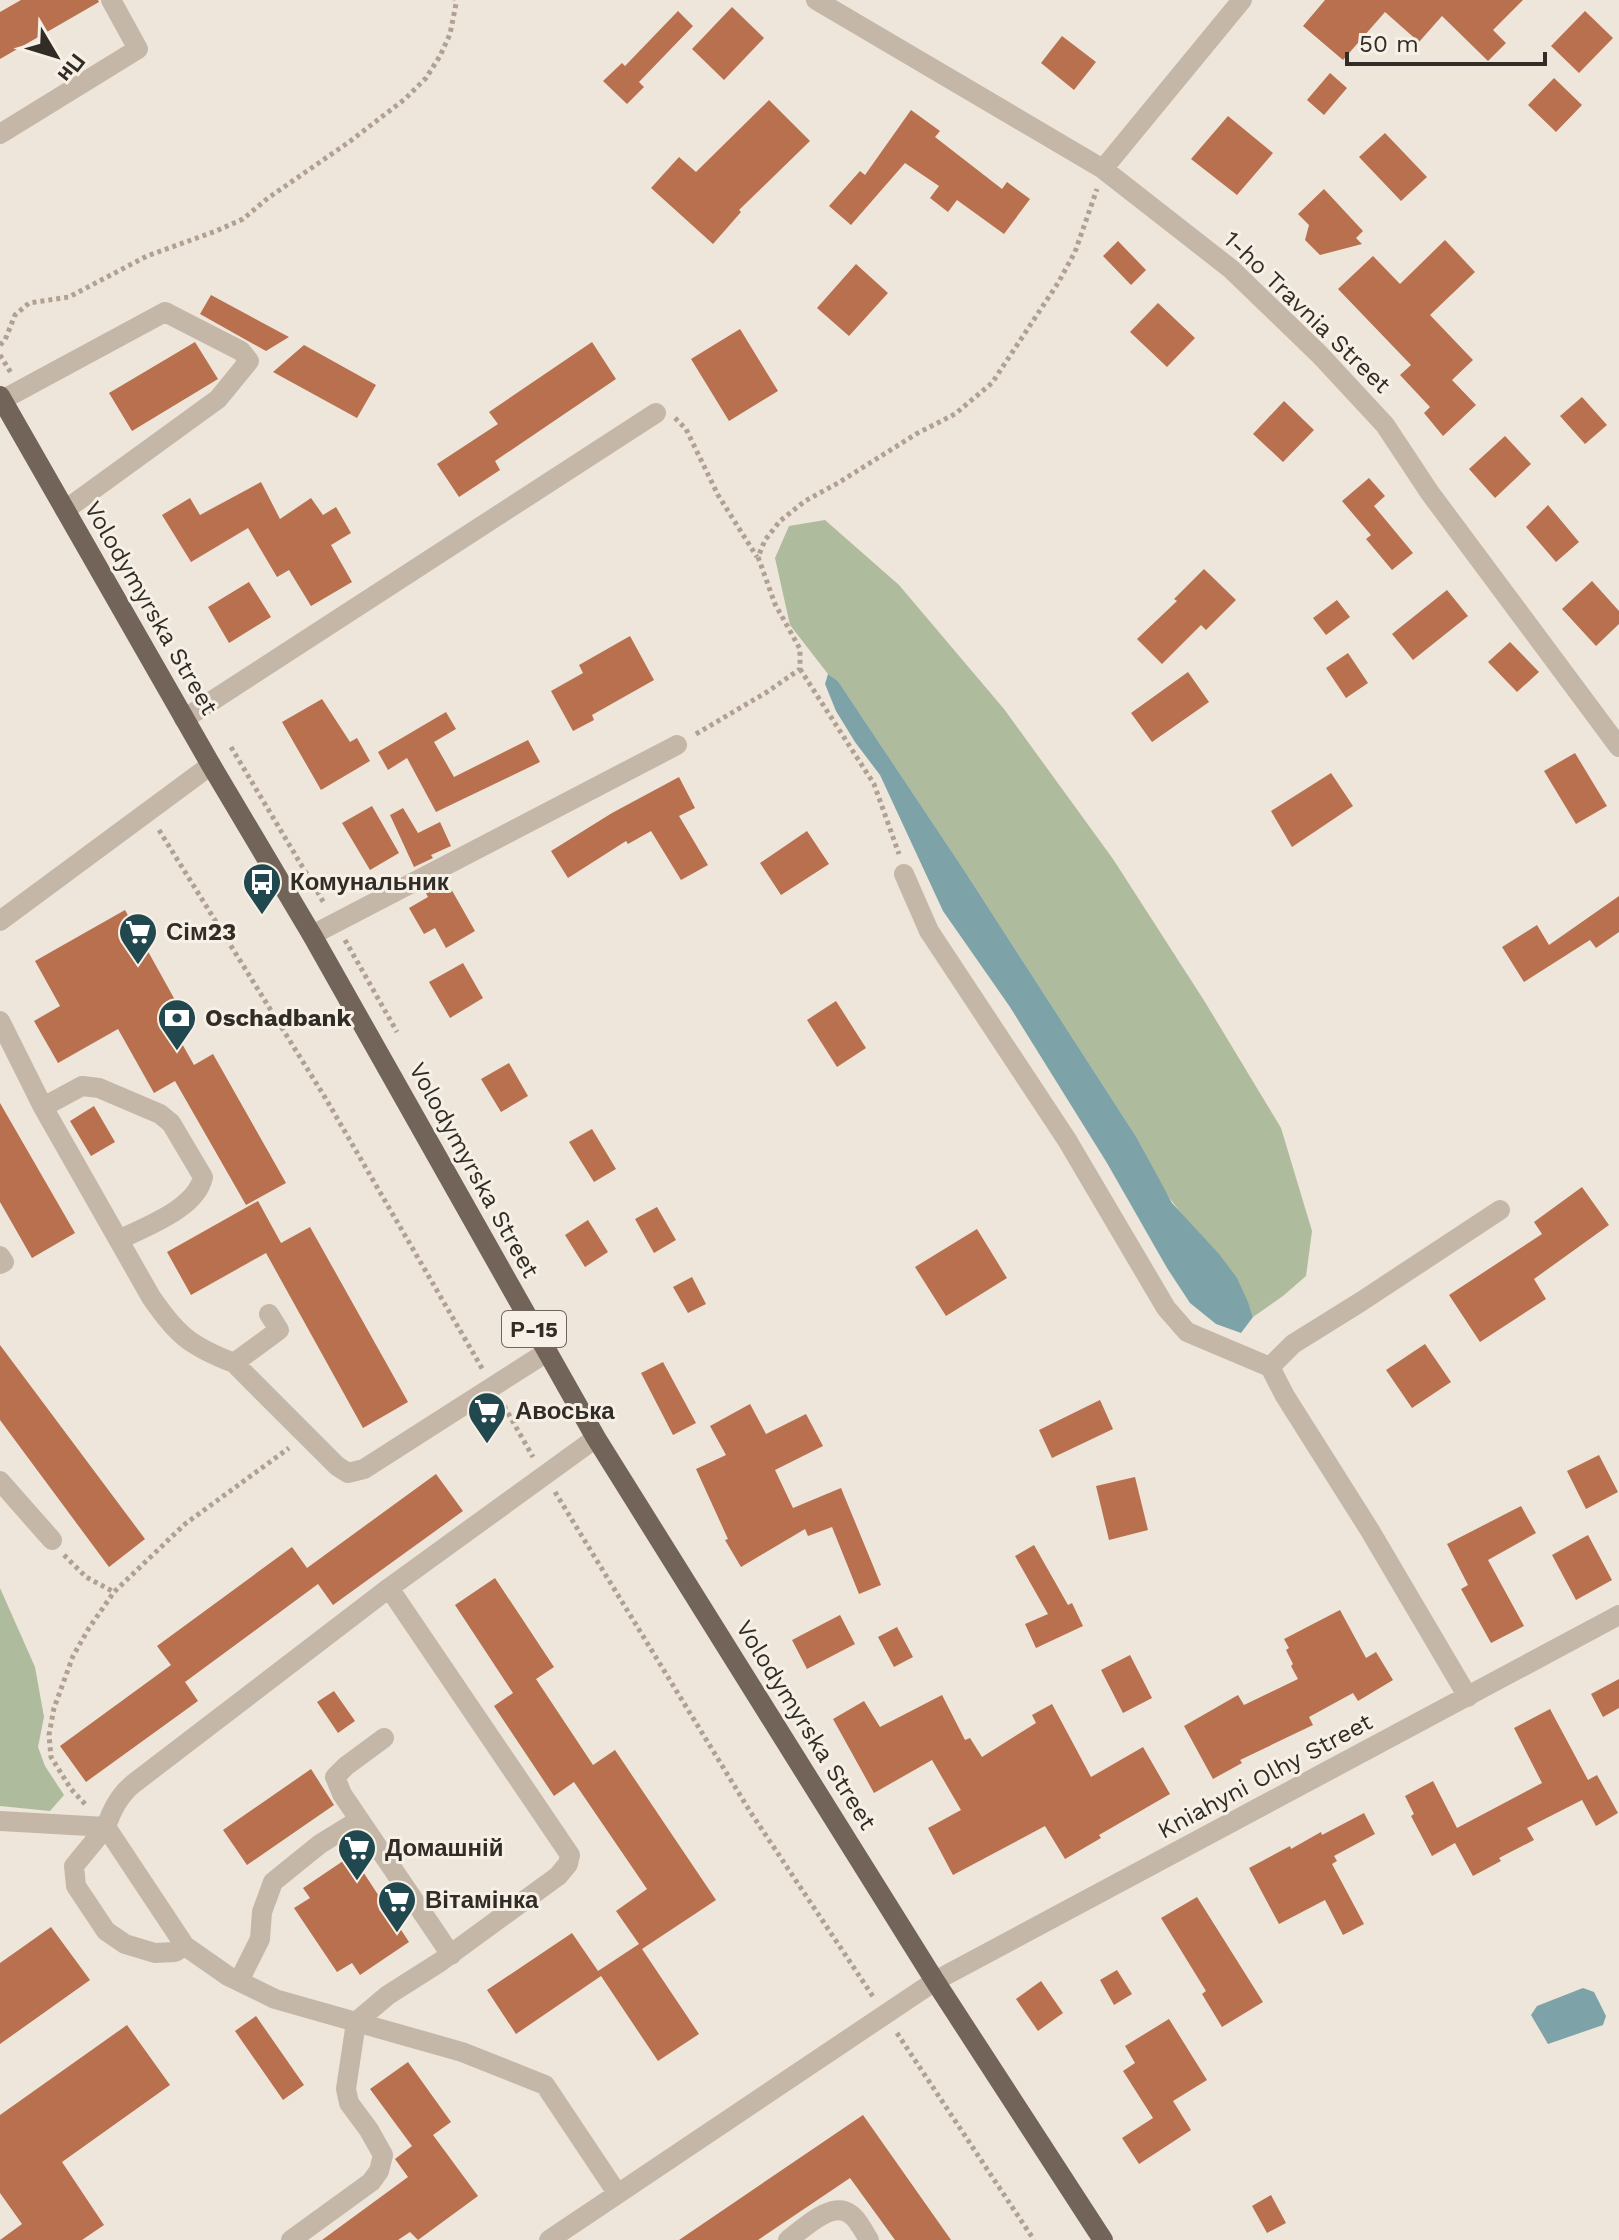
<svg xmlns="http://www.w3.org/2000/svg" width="1619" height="2240" font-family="'Work Sans',sans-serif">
<rect width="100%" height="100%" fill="#eee6da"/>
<path fill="#aebb9c" d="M825,520L899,585L1004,709L1113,859L1205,1002L1281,1128L1312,1231L1306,1276L1283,1296L1253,1317C1239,1270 1202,1242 1174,1204C1159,1185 1149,1159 1137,1138L964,870L838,681L828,674L790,625L775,558L789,526Z
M0,1588L35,1667L44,1717L38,1747L45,1766L64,1795L50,1811L0,1806Z"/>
<path fill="#7da3a8" d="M828,674L838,681L964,870L1137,1138L1172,1203L1219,1254L1237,1278L1248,1302L1253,1317L1241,1333L1216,1324L1190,1303L1167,1268L1107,1163L1010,1007L943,911L880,775L855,742L836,711L825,684Z
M1583,1988L1594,1992L1606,2016L1603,2025L1548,2044L1531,2015L1537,2006Z"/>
<path fill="#b8704f" d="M21,0H98L99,2L0,59V12Z
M1325,0H1523L1493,30L1506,43L1488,61L1442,16L1419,42L1385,12L1343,60L1303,26Z
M732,7L764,38L724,80L692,49Z
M678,11L693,26L639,82L644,87L627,104L603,81L622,63L625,66Z
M1585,11L1613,38L1579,73L1551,46Z
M1062,36L1096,62L1074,90L1041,63Z
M1330,73L1347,88L1324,115L1307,100Z
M1554,78L1582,105L1556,132L1528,105Z
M769,100L810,141L739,210L741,212L713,244L651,188L679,157L696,172Z
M911,110L940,131L935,137L1002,189L1007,182L1030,199L1004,234L957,200L948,212L930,198L939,186L905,163L851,225L829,206L860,171L865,175Z
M1228,116L1273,153L1237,195L1191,159Z
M1385,133L1427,177L1401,201L1359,157Z
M1324,189L1363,231L1356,238L1362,244L1320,255L1305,240L1309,225L1298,214Z
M1445,240L1475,272L1430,315L1473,360L1452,380L1476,405L1443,436L1424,413L1430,407L1400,375L1411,365L1338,289L1373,256L1400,284Z
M1118,241L1146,270L1131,285L1103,256Z
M856,264L888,293L849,336L817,308Z
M211,295L289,337L266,351L200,314Z
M1158,303L1195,338L1167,367L1130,332Z
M740,329L778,391L729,421L691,359Z
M195,342L218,379L132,431L109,393Z
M592,342L616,379L495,461L500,470L459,497L437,464L498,424L489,412Z
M304,345L376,385L357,418L273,372Z
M1582,397L1607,425L1585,444L1560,416Z
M1284,401L1314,430L1283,462L1253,434Z
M1505,436L1531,464L1495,498L1469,469Z
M1369,478L1385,496L1374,506L1413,553L1392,570L1366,539L1371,535L1342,501Z
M261,482L280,519L311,498L323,515L336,507L351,533L331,545L352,582L311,606L289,570L277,577L248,528L191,562L162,515L190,498L200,515Z
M1548,505L1579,542L1556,562L1526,527Z
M1204,569L1236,600L1206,630L1201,625L1162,664L1137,639L1177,601L1174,599Z
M1592,581L1619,611V624L1596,646L1562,609Z
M249,582L271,617L229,643L208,607Z
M1447,590L1468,616L1413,660L1392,634Z
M1337,600L1350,617L1326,635L1313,618Z
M630,636L654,680L592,715L594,720L573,731L551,691L583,673L579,665Z
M1510,642L1539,672L1517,692L1488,662Z
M1348,653L1368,683L1346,698L1326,668Z
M1188,672L1209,702L1152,742L1131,713Z
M322,699L350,742L357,738L370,761L321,790L282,722Z
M446,712L456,729L434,742L454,777L528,740L540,762L436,812L407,758L388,770L378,752Z
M1575,753L1607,806L1576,824L1544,771Z
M1331,773L1353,806L1292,847L1271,811Z
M679,777L695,808L679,816L708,865L681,880L651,831L628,844L626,841L568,878L551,851L612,813Z
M372,806L399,853L370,870L342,823Z
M403,808L418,833L440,822L451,846L431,855L433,858L414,867L390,815Z
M807,831L829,864L781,895L760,863Z
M446,880L475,931L446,948L435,928L424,934L409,908L428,897L425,891Z
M1619,896V932L1596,948L1590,940L1524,982L1502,947L1537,925L1549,945Z
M125,910L175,1000L162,1008L194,1065L213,1054L286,1183L246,1205L175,1081L154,1093L118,1029L58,1063L34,1021L60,1006L35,961Z
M463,963L483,998L450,1018L429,982Z
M836,1001L866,1048L837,1067L807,1020Z
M509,1063L528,1096L501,1112L481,1079Z
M0,1103L75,1233L32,1258L0,1202Z
M94,1106L115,1142L91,1156L70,1121Z
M592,1129L616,1169L594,1182L569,1142Z
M1582,1187L1609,1225L1534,1279L1546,1299L1480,1342L1449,1295L1542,1234L1534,1222Z
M258,1201L281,1243L310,1227L408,1402L363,1428L266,1253L191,1295L167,1252Z
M657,1207L676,1240L654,1253L635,1219Z
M588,1220L608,1252L585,1267L565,1235Z
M977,1229L1007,1278L946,1316L915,1267Z
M692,1277L706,1304L688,1313L673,1287Z
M1425,1344L1451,1382L1412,1408L1386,1370Z
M0,1345L145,1539L109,1567L0,1420Z
M663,1362L696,1423L673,1435L641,1373Z
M1100,1400L1113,1429L1052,1458L1039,1430Z
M750,1404L766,1434L806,1414L823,1446L775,1470L793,1508L841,1488L881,1585L859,1594L832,1527L808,1536L805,1529L741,1567L725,1540L728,1539L696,1469L726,1455L710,1426Z
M1599,1455L1618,1492L1586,1509L1567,1471Z
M436,1474L463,1511L333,1605L318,1584L185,1682L198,1701L86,1782L60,1746L171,1665L157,1646L292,1547L307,1568Z
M1135,1477L1148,1530L1109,1540L1096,1486Z
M1521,1506L1536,1533L1488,1560L1524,1626L1491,1643L1461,1589L1468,1585L1447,1544Z
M1588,1535L1612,1580L1576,1600L1552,1555Z
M1034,1545L1068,1605L1072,1603L1083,1626L1036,1648L1025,1624L1048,1614L1015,1556Z
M495,1578L554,1667L536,1679L593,1765L615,1750L716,1900L642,1949L699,2034L658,2061L601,1976L516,2034L487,1990L572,1933L598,1971L639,1944L616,1911L647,1889L574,1782L554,1796L494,1706L513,1693L455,1605Z
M1340,1610L1366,1658L1376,1652L1393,1680L1358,1701L1353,1693L1309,1717L1313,1725L1240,1760L1242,1763L1213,1779L1184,1726L1238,1695L1244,1705L1298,1679L1291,1666L1293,1664L1286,1650L1289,1648L1284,1639Z
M840,1615L855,1644L807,1669L792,1640Z
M897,1627L913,1657L894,1667L878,1637Z
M1130,1655L1152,1698L1123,1713L1101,1670Z
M1619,1679V1708L1603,1717L1591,1694Z
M334,1691L355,1721L338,1733L317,1702Z
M942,1695L965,1740L970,1738L982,1757L1036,1723L1032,1715L1052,1704L1091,1777L1143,1747L1170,1794L1099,1835L1101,1838L1065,1859L1045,1826L953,1875L928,1828L961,1810L932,1760L874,1793L833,1719L864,1701L880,1727Z
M1550,1709L1588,1780L1597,1775L1618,1813L1596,1826L1582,1800L1527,1828L1534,1840L1499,1858L1501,1861L1473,1876L1455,1843L1432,1856L1411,1816L1414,1814L1405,1796L1433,1781L1457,1828L1542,1783L1514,1728Z
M311,1769L334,1805L247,1865L223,1830Z
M1364,1813L1375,1834L1334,1856L1337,1861L1332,1864L1364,1924L1343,1935L1325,1900L1279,1924L1249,1868L1290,1846L1291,1849L1321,1832L1322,1835Z
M352,1855L409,1942L360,1975L352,1963L337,1972L294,1908L310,1898L303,1888Z
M1197,1897L1263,2002L1222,2027L1202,1994L1206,1991L1161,1918Z
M51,1927L90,1980L0,2044V1963Z
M1117,1970L1132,1994L1114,2005L1100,1980Z
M1041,1981L1063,2013L1038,2031L1016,1999Z
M256,2016L304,2085L283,2100L235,2031Z
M1169,2019L1207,2080L1173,2101L1191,2130L1139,2164L1122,2138L1153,2118L1123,2071L1135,2063L1125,2046Z
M127,2025L170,2085L62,2162L104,2225L82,2240H0L22,2224L0,2193V2115Z
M408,2062L451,2122L433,2135L478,2196L418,2240L410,2232L398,2240H322L408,2177L395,2159L412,2146L370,2089Z
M863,2115L951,2240H895L850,2178L758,2240H679Z
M1271,2195L1286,2223L1267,2233L1252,2206Z"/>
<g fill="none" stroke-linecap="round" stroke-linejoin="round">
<path stroke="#b0a192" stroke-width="5" stroke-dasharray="4 4" stroke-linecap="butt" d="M0,345L5,340L15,315L29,303L69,297L147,256L216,231L243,219L268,198L349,142L405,99L426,78L440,56L450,34L456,4L455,0
M0,355L11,373
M675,418L686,429L718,495L757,557
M800,669L874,784L899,854
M696,734L767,692L800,669V649L775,604L758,557L765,540L780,521L805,501L838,483L916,434L955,414L992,383L1058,283L1075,252L1097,189
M231,747L324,903
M159,830L326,1099L483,1370
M345,940L397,1032
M504,1406L533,1457
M555,1492L751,1813L874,1998
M64,1555L86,1577L114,1592
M85,1804L71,1789L51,1757L49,1735L54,1708L73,1656L89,1628L114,1592L185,1524L289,1448
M897,2033L1034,2240"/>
<path stroke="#c5b7a8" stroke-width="20" d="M816,0L1103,169L1231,269L1320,355L1385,425L1430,493L1619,747
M0,134L138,49L111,0
M1103,169L1242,0
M2,400L165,312L241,351L249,361L218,399L65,510
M184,719L656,413
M904,874L929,931L1067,1140L1166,1308L1187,1332L1270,1367
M0,921L211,765
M312,935L677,745
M0,1021L43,1107L151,1297C177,1335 190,1346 234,1363L337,1466L348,1473L364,1469L547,1352
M43,1107L82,1086L99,1088L160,1114L171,1123L203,1177C196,1209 146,1226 119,1240
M0,1256L4,1262L0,1264
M234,1363L279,1330L269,1314
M0,1481L52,1540
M1468,1697L1369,1529L1285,1396L1270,1367L1293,1344L1362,1301L1500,1210
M384,1738L346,1766L335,1777L342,1794L451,1955
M0,1821L106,1827C112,1810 118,1797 133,1784L389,1588L596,1438
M185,1946L175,1952L155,1953L125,1944L106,1931L76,1886L74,1866L106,1827L185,1946L228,1976L275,1999L462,2052L545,2085L617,2193
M239,1981L260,1939L262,1912L273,1882L320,1844L359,1820
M291,2240L371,2182L379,2171L383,2155L369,2130L349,2103L346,2089L356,2022L388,1995L440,1962L558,1876L568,1864L570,1855L389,1588
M549,2240L935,1981L1619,1615
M788,2240C803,2229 832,2200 850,2214C858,2219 864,2232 869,2240"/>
<path stroke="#73645a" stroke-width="20" d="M0,396L211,765L312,935L596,1438L935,1981L1103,2240"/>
</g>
<defs>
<g id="bus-pin" transform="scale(2)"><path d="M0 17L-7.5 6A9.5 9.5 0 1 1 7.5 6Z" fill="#22484f" stroke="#f6f0e6"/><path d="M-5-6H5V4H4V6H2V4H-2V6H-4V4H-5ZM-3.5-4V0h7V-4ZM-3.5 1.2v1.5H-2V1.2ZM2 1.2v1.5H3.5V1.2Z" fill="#fff"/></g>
<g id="supermarket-pin" transform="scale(2)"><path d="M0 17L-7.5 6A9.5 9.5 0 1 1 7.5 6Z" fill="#22484f" stroke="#f6f0e6"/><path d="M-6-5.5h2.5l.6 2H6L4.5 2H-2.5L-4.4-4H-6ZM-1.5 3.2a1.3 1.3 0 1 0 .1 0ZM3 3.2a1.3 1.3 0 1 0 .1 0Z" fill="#fff"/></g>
<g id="bank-pin" transform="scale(2)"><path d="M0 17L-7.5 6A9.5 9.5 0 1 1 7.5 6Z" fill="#22484f" stroke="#f6f0e6"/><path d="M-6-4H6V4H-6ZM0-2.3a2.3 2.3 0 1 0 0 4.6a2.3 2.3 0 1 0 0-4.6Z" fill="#fff"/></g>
</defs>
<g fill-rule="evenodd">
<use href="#bus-pin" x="262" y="882"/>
<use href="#supermarket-pin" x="138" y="932"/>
<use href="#bank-pin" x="177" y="1018"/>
<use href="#supermarket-pin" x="487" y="1411"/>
<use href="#supermarket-pin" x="357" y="1848"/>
<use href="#supermarket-pin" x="397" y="1900"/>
</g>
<g text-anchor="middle" stroke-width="6" stroke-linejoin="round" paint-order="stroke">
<rect fill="#f6f0e6" stroke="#6d6760" stroke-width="2" x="502" y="1311" width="64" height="36" rx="6"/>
<g font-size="22" font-weight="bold" fill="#322c27">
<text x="534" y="1337">Р-15</text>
</g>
<g font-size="24" fill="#322c27" stroke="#f6f0e6">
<text transform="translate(1307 312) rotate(44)" y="8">1-ho Travnia Street</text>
<text transform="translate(151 608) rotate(60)" y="8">Volodymyrska Street</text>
<text transform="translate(474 1170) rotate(61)" y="8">Volodymyrska Street</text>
<text transform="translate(806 1725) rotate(58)" y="8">Volodymyrska Street</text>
<text transform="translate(1265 1776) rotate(-28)" y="8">Kniahyni Olhy Street</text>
</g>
<g font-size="24" font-weight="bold" fill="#322c27" stroke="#f6f0e6" text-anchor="start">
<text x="290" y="890">Комунальник</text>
<text x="166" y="940">Сім23</text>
<text x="205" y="1026">Oschadbank</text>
<text x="515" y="1419">Авоська</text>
<text x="385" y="1856">Домашній</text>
<text x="425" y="1908">Вітамінка</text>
</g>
</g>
<g transform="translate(56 56) rotate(128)" stroke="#f6f0e6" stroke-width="6" paint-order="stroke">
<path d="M0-6L14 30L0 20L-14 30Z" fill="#322c27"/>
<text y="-12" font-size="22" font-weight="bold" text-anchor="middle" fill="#322c27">Пн</text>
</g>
<path d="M1347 52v12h198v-12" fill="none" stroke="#322c27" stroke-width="4"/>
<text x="1359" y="52" font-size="24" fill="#322c27" stroke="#f6f0e6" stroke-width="6" paint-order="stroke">50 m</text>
</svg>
